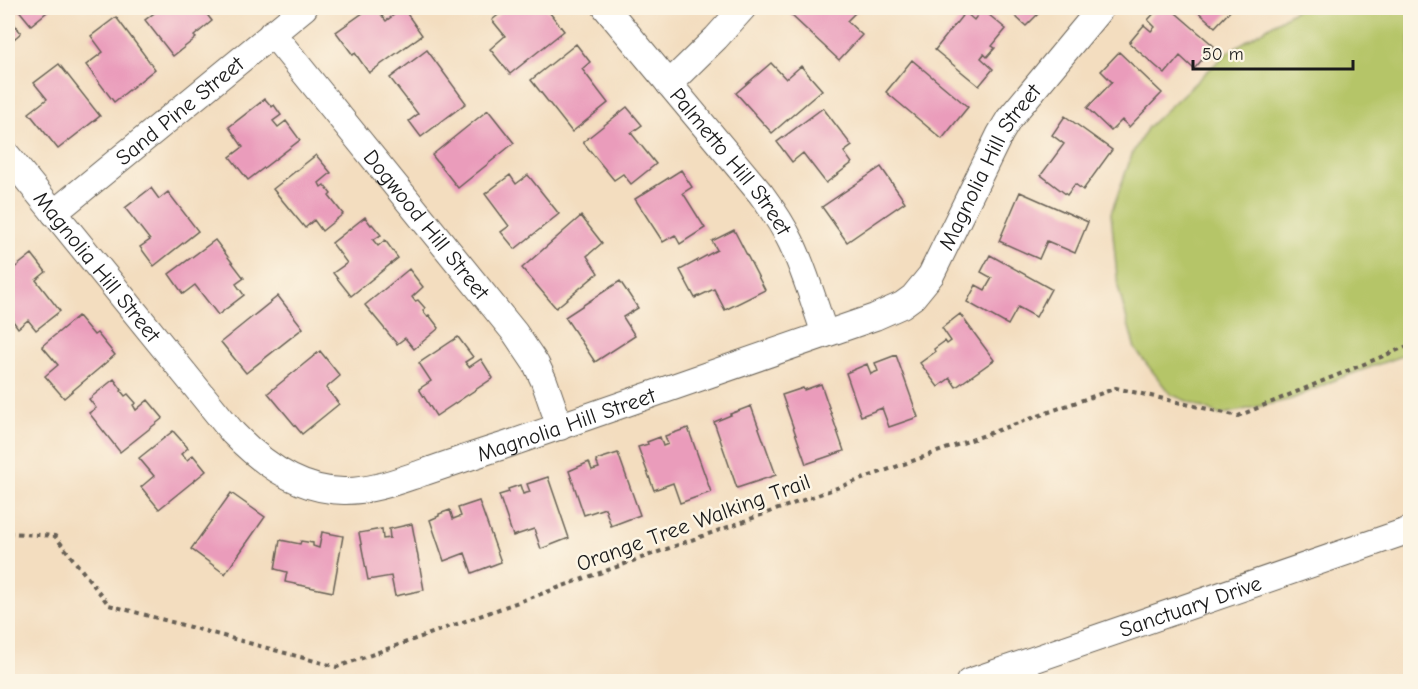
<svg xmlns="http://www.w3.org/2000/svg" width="1418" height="689" font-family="'Comic Neue',sans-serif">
<rect width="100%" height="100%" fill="#fcf5e5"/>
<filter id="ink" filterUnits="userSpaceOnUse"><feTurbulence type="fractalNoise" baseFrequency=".0167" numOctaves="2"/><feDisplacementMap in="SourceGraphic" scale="12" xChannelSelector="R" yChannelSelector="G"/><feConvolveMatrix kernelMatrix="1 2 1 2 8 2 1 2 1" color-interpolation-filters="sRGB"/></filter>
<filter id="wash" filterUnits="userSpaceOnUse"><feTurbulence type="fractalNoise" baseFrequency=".008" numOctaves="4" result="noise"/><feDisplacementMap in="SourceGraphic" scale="24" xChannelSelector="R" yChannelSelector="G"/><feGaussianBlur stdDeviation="1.35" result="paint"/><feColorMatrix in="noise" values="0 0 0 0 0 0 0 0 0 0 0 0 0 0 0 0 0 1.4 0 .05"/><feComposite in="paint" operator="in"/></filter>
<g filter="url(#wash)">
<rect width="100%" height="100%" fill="#f3ddbf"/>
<path fill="#b5c568" stroke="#687042" stroke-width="1.5" d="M1299,8H1410V353L1337,379L1292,399L1220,415L1170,394L1135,349L1118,287L1111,213L1133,152L1148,127L1228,52Z"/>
<g id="blocks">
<path fill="#ea9cbb" d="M17,8H52L31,25Z
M161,8H202L212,21L194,36L196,38L173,56L145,20Z
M370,8H376L386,21L403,8L422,35L369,73L355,53L353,55L336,32Z
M507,8H546L564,31L510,74L490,49L505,36L492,20Z
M799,8H860L847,21L862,35L839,60L791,15Z
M1006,8H1041L1043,9L1026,26Z
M1159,8H1170L1214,46L1194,69L1180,56L1165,74L1129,43L1144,25L1151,31L1155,27L1148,20Z
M1194,8H1233L1215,27Z
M982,9L1006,29L992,46L995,48L987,57L984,54L981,58L993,69L979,86L935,50L965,12L974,20Z
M8,16L21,33L8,44Z
M116,17L155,69L114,102L86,65L103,52L91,36Z
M576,44L590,62L582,69L608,103L572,132L531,80Z
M427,50L466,103L421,137L409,121L418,114L390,78Z
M1119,52L1162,93L1129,127L1122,120L1111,131L1087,108L1112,82L1101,71Z
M912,60L968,107L942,139L886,92Z
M771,63L786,79L801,66L822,90L772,133L736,93Z
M59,64L100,116L58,149L29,113L47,99L34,83Z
M265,99L272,107L274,105L281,115L273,121L278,127L286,121L300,140L248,180L230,157L243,147L229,127Z
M627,107L642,125L631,133L656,164L631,184L623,174L614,180L583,142Z
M823,108L852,146L844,152L852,163L826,183L803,153L792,162L777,142Z
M488,110L514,143L458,188L432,155Z
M1065,116L1112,150L1083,190L1075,184L1067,195L1041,175L1064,144L1052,135Z
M316,155L331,173L319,183L321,187L324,185L331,194L329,196L343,214L322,231L314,220L305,228L273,189Z
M881,167L905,202L847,242L822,207Z
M681,170L692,187L683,193L705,228L680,244L675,235L663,242L635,199Z
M510,175L516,184L528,175L559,214L515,249L501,232L509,226L485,194Z
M151,188L159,199L168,192L198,231L154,266L140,247L150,240L125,208Z
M1020,192L1088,222L1075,253L1047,241L1039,259L999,241Z
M581,216L602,243L587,256L598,273L556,308L522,268Z
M365,217L371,225L372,224L381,235L373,240L378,246L385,240L398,258L351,296L333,273L347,263L332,243Z
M734,230L765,290L725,310L714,289L695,298L680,270L717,250L712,241Z
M215,240L244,278L236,284L244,295L218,315L195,285L183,294L169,274Z
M32,254L46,272L36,280L60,311L36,330L28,320L18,328L8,314V273Z
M990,255L1051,289L1036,317L1018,307L1008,325L967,302L976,285L985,290L992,278L981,272Z
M409,269L423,287L412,297L415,301L418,300L425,308L423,311L427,316L429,315L439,328L414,349L405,338L397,344L365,305Z
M620,281L638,308L623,317L635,336L595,362L565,317Z
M278,296L303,328L246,373L221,342Z
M960,314L994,360L956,387L950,378L938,387L920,363L935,352L934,349L945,341L947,344L951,341L942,328Z
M78,316L94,335L97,333L115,355L64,398L45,376L58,365L42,346Z
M458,337L473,357L465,362L469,367L481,359L493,378L436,416L419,389L431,381L419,363Z
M320,351L340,376L326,388L339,404L302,434L268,393Z
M896,355L918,417L889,427L882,408L861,416L846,373L867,364L871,374L878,371L875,363Z
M114,379L122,390L121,391L125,396L128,394L136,403L133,405L136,410L148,400L163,418L120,452L89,413L96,408L89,399Z
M821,384L844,451L806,464L782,395L803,388L804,390Z
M751,406L776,475L737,488L714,422L731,415L730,414Z
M688,428L711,492L680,503L673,483L654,490L638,447L648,444L647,442L660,437L663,446L668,444L665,436Z
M173,431L188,448L181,454L187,460L193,455L206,471L159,509L141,487L154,476L139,458Z
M618,453L640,515L611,526L605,508L584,515L569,471L589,462L592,470L599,468L596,460Z
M548,477L569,538L541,549L534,529L513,536L499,495L509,492L508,489L520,485L523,494L530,492L527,484Z
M231,493L265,517L225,574L191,549Z
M479,501L501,562L472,573L465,553L444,561L430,520L439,516V514L450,510L453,519L461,516L458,508Z
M412,524L424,590L395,596L391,576L368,580L359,533L382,529L383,539L390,538L389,529Z
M322,532L343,536L333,592L285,582L287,572L275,569L280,540L300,544L301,541L313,543V546L319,548Z"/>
</g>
</g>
<g filter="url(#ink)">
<use href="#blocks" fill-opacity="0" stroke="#676055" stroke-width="1.5"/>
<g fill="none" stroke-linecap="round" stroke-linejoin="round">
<g stroke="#676055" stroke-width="28">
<g id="minor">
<path id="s1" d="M606,8L761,194C772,209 783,225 791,242C805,271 814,303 825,334"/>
<path id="s2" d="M272,33L515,333L536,364L544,381L560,427"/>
<path d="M669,84L716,38L743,8"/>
<path id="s3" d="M8,156L233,433C263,464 301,492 346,491C374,491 400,480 425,472C451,463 477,454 503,446C627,404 751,359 875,317L902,305L913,297L931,275L1000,134L1009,119L1101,8"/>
<path id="s4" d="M54,213L304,8"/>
<path id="s5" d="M969,682L1410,530"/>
</g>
</g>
<path stroke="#676055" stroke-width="4" stroke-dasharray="4.5 4.5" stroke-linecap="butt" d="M8,533L55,536L109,605L337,667L1116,388L1238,416L1410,345"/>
<use href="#minor" stroke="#fff" stroke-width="26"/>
</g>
</g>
<g text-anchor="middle" stroke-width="5" stroke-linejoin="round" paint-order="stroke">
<g font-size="22" fill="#1c1c1c" stroke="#fcf5e5">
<text dy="8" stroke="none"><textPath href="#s4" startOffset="162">Sand Pine Street</textPath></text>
<text dy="8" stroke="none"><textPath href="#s1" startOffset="198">Palmetto Hill Street</textPath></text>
<text dy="8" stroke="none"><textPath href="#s3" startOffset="1240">Magnolia Hill Street</textPath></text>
<text dy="8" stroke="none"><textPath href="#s2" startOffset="246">Dogwood Hill Street</textPath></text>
<text dy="8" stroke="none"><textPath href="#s3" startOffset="142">Magnolia Hill Street</textPath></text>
<text dy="8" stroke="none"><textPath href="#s3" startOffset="718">Magnolia Hill Street</textPath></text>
<text transform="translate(693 522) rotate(-20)" y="8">Orange Tree Walking Trail</text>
<text dy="8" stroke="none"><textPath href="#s5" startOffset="234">Sanctuary Drive</textPath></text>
</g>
</g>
<rect width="1418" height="689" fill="none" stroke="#fcf5e5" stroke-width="30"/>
<path d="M1193 60v9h160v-9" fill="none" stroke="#1c1c1c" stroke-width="3"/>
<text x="1202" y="60" font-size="18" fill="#1c1c1c" stroke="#fcf5e5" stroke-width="4.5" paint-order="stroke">50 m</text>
</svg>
